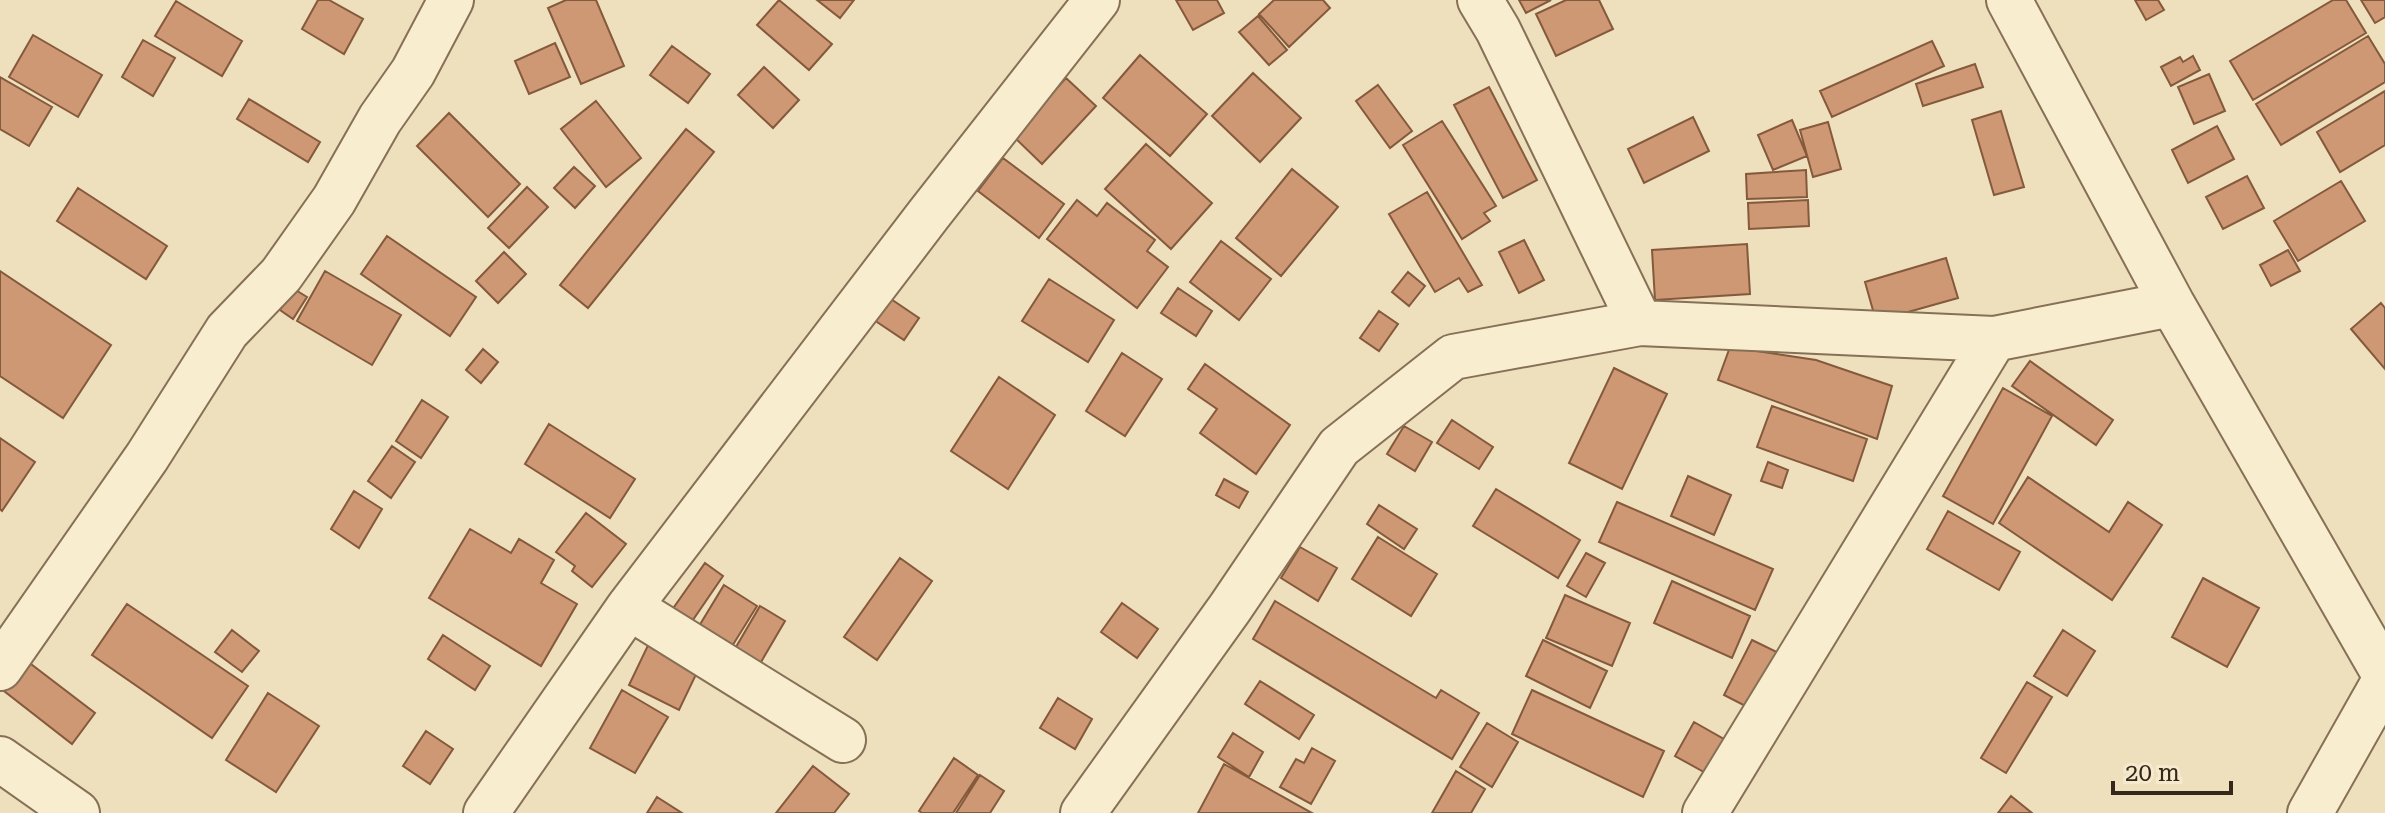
<svg xmlns="http://www.w3.org/2000/svg" width="2385" height="813" font-family="'Roboto Serif',serif">
<rect width="100%" height="100%" fill="#eedfbd"/>
<path fill="#cd9873" stroke="#85593c" stroke-width="2" d="M318,0H329L363,19L344,54L302,29Z
M566,0H596L624,66L581,84L548,8Z
M779,0L832,44L809,70L757,25Z
M817,0H854L840,18Z
M1176,0H1217L1224,13L1193,30Z
M1274,0H1323L1330,8L1289,47L1259,14Z
M1519,0H1551L1526,13Z
M1566,0H1599L1613,29L1556,56L1536,14Z
M2135,0H2158L2164,10L2146,20Z
M2333,0H2346L2366,33L2253,100L2230,61Z
M2361,0H2385V17L2375,23Z
M176,1L242,41L222,76L155,36Z
M1258,16L1287,50L1269,65L1239,32Z
M33,35L102,75L78,117L9,77Z
M2368,36L2385,64V82L2281,145L2256,104Z
M143,40L175,58L153,96L122,77Z
M1932,41L1944,66L1832,117L1820,91Z
M555,43L570,77L529,94L515,61Z
M672,46L710,74L688,103L650,75Z
M1140,55L1207,114L1170,156L1103,98Z
M2193,56L2200,70L2171,86L2161,67L2180,57L2183,62Z
M1975,64L1983,87L1923,106L1916,84Z
M764,67L799,100L773,128L738,95Z
M1253,73L1301,118L1260,162L1212,116Z
M2209,74L2225,111L2194,124L2178,87Z
M0,77L52,107L29,146L0,129Z
M1066,78L1096,106L1042,164L1013,136Z
M1378,85L1412,131L1390,148L1356,101Z
M1489,87L1537,180L1503,198L1454,105Z
M2385,91V145L2340,172L2317,132Z
M249,99L320,142L308,162L237,119Z
M596,101L641,158L606,187L561,129Z
M2001,111L2024,187L1994,195L1972,120Z
M449,113L520,184L488,217L417,146Z
M1693,117L1709,151L1644,183L1628,149Z
M1792,120L1807,156L1773,170L1758,135Z
M1442,121L1496,206L1484,213L1490,221L1462,239L1403,145Z
M1828,122L1841,169L1813,177L1800,130Z
M2217,126L2234,159L2188,183L2172,150Z
M686,129L714,152L588,308L560,285Z
M1146,144L1212,203L1171,249L1105,189Z
M1003,158L1064,204L1039,238L978,191Z
M574,167L595,186L575,208L554,188Z
M1292,169L1338,207L1281,276L1236,238Z
M1806,170L1807,197L1747,199L1746,174Z
M2247,176L2264,208L2223,229L2206,197Z
M2341,181L2365,221L2298,261L2274,221Z
M527,187L548,207L509,248L488,228Z
M78,188L167,246L146,279L57,221Z
M1427,192L1482,285L1468,292L1459,278L1435,292L1389,214Z
M1077,200L1097,216L1107,203L1155,240L1147,251L1168,267L1137,308L1047,239Z
M1808,200L1809,226L1749,229L1748,203Z
M387,236L476,297L450,336L361,274Z
M1524,240L1544,280L1519,293L1499,252Z
M1221,241L1271,279L1239,320L1190,282Z
M1747,244L1750,294L1655,300L1652,250Z
M2288,250L2300,271L2271,286L2260,265Z
M504,252L526,274L498,303L476,281Z
M1946,258L1958,298L1876,321L1865,282Z
M0,271L111,345L63,418L0,376Z
M325,271L401,315L372,365L297,321Z
M1408,272L1425,286L1409,306L1392,292Z
M1049,279L1114,320L1088,362L1022,321Z
M1178,288L1212,311L1196,336L1161,313Z
M294,289L307,297L293,319L280,310Z
M885,295L919,318L904,340L871,318Z
M2381,303L2385,308V369L2351,329Z
M1379,311L1398,324L1379,351L1360,338Z
M1730,347L1816,360L1892,386L1877,439L1718,380Z
M483,349L498,362L481,383L466,370Z
M1122,353L1162,379L1125,436L1086,411Z
M2030,361L2113,420L2096,445L2012,386Z
M1205,364L1290,425L1256,474L1200,433L1217,409L1188,389Z
M1614,368L1667,394L1622,489L1569,463Z
M999,377L1055,415L1008,489L951,451Z
M2003,388L2052,416L1993,524L1943,496Z
M422,400L448,417L421,458L396,441Z
M1772,406L1867,439L1853,481L1757,447Z
M1452,420L1493,447L1479,469L1437,443Z
M549,424L635,479L610,518L525,464Z
M1404,426L1432,442L1415,471L1387,454Z
M0,438L35,462L2,511L0,509Z
M392,446L415,462L391,498L368,481Z
M1768,462L1788,470L1782,488L1761,481Z
M1688,476L1731,495L1714,535L1671,516Z
M2028,477L2109,532L2128,502L2162,525L2112,600L1999,523Z
M1224,479L1248,492L1239,508L1216,495Z
M1496,489L1580,540L1558,578L1473,526Z
M354,491L382,509L359,548L331,529Z
M1617,502L1773,569L1755,610L1599,542Z
M1379,505L1417,529L1404,549L1367,524Z
M1948,511L2020,552L1999,590L1927,549Z
M586,513L626,544L592,587L572,571L575,566L556,552Z
M470,529L511,553L519,539L554,560L541,583L577,604L541,666L429,598Z
M1378,537L1437,574L1411,616L1352,579Z
M1300,547L1337,568L1318,601L1281,578Z
M1586,553L1605,563L1586,597L1567,586Z
M900,558L932,581L877,660L844,637Z
M705,563L723,576L686,630L667,617Z
M2203,578L2259,608L2227,667L2172,637Z
M1672,581L1750,616L1732,658L1654,623Z
M724,585L757,606L726,656L693,636Z
M1565,595L1630,623L1612,666L1546,638Z
M1275,601L1436,698L1441,690L1479,713L1452,759L1253,639Z
M1122,603L1158,629L1137,658L1101,632Z
M127,604L248,686L212,738L92,655Z
M760,606L785,621L754,674L729,659Z
M232,630L259,651L242,672L215,652Z
M2063,630L2095,651L2067,696L2034,676Z
M443,635L490,666L475,690L428,659Z
M651,639L701,664L679,710L629,685Z
M1543,640L1607,671L1590,708L1526,676Z
M1752,640L1785,656L1757,712L1724,695Z
M27,661L95,713L72,744L4,691Z
M1260,681L1314,715L1299,739L1245,704Z
M2027,682L2052,697L2006,773L1981,758Z
M622,690L668,717L635,773L590,748Z
M1532,690L1664,751L1643,797L1512,734Z
M268,693L319,726L276,792L226,760Z
M1058,698L1092,719L1075,749L1040,728Z
M1694,722L1729,742L1711,776L1675,756Z
M1487,723L1518,742L1492,787L1460,767Z
M426,731L453,749L430,784L403,766Z
M1233,733L1263,752L1249,777L1218,757Z
M1312,748L1335,761L1311,804L1280,787L1296,759L1304,763Z
M954,758L978,775L953,813H922L919,811Z
M1224,764L1312,813H1198Z
M813,766L849,794L834,813H776Z
M1456,771L1485,789L1471,813H1432Z
M980,775L1004,791L990,813H956Z
M2011,796L2032,813H1998Z
M657,797L682,813H647Z"/>
<g fill="none" stroke-linecap="round" stroke-linejoin="round">
<g stroke="#867056" stroke-width="48">
<path id="minor" d="M1480,0L1498,30L1640,323
M2009,0L2172,304L2385,675
M629,607L843,740
M0,668L147,457L227,331L281,275L334,200L380,119L413,72L451,0
M0,759L77,813
M486,813L629,607L929,214L1097,0
M1083,813L1230,608L1339,447L1453,357L1640,323L1994,339L2172,304
M1705,813L1994,339
M2310,813L2385,680"/>
</g>
<use href="#minor" stroke="#f9edd0" stroke-width="44"/>
</g>
<path d="M2113 781v12h118v-12" fill="none" stroke="#35281b" stroke-width="4"/>
<text x="2125" y="781" font-size="24" fill="#35281b" stroke="#f5eacd" stroke-width="6" paint-order="stroke">20 m</text>
</svg>
